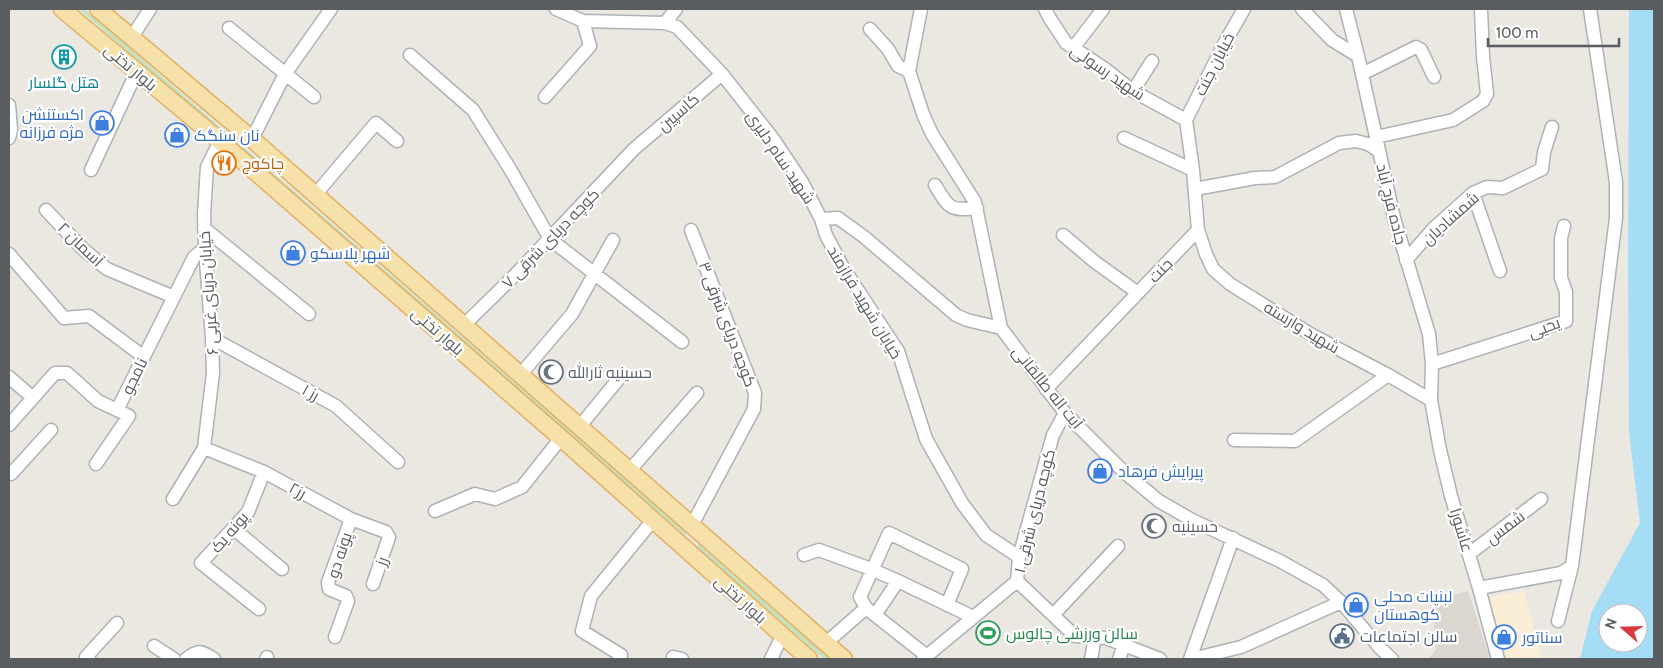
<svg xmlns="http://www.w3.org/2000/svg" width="1663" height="668" font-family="Cabin,Cairo,sans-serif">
<rect width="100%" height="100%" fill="#ebe7e1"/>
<path fill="#faeed7" d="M1524,591L1542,659H1507L1489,597Z"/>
<path fill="#dbd6cf" d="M1468,591L1490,659H1429L1436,650L1432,601Z"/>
<path fill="#c3e1bf" d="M79,9H84L687,532L685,535Z
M699,544L830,659H824L697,547Z"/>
<path fill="#a5ddf6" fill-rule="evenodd" d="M1629,9H1654V659H1580L1592,611L1640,523L1629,432L1628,269ZM1608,613H1638V643H1608Z"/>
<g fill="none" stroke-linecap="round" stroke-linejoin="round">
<g stroke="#aeb2b5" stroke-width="15">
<path id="minor" d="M556,9L583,21L665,23L677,27L722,74L774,140L802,182L821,219L838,218L863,236L956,315L967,320L1001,328
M921,9L909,71L923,114L932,134L975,202L1001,328L1065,413L1124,472L1159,501L1192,520L1280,561L1323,585L1341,602L1379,647L1392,659
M1045,9L1049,17L1066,43L1105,69L1133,91L1186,120
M1302,9L1332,40L1358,56
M1346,9L1358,56L1394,218L1429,334L1432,364L1431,400L1440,450L1451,496L1479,588L1498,659
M665,23L676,9
M229,28L314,97
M870,29L888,49L898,66L909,71
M132,37L150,9
M1074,47L1103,9
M410,55L473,110L510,169L550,239L682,342
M1362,74L1416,47L1421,50L1434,77
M1133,91L1152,61
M545,97L590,46L583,21
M9,105L11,130L9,138
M1186,120L1224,44L1244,9
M1376,137L1453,120L1483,101L1487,94L1483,56L1481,9
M1124,138L1193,170
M252,139L285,74L331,9
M91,170L137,71
M935,185C949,208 949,211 977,208
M1195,189L1255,178L1275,177L1339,143L1356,141L1368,144L1379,151
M1473,193L1500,271
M315,195L376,123L397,141
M46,210L84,250L107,269L174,297
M821,219L826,235L844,269L898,351L926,439L962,503L986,535L1019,557
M204,228L309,314
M691,230L755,393L754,409L692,525
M1198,230L1206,254L1213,269L1230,284L1312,335L1388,375L1431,400
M1063,235L1095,262L1138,293
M9,254L64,318L89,316L144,357
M1406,260L1434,228L1473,193L1487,187L1503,188L1542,169L1544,152L1552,127
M464,325L514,276L634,149L722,74
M212,338L336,406L398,462
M1432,364L1566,321V292L1561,278V238L1564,226
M521,374L572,314L613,240
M9,377L33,398
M1046,389L1198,230L1193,170L1186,120
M9,425L55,373H67L98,401L117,410L194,257L205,248
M580,426L621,376
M1234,440L1295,441L1388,375
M204,448L264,472L351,519L386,532L389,537L373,584
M96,464L129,416L117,410
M630,470L697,393
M11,474L51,430
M173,499L204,448L213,373L212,338L205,248L204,214L207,167L220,141
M435,511L475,494L495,499L522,487L561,438
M234,529L282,569
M1469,554L1541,499
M804,555L819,550L871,569L898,581L973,617
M1017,581L1075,636L1106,638L1160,659
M1479,588L1561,573L1572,566L1616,218V182L1590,9
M259,609L201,563L248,512L264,472
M875,615L898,581
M1053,615L1118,546
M1558,621L1572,566
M335,637L348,601L346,596L329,589L328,582L351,519
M826,643L866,608
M154,646L174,659
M927,656L866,608L860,597L889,533L962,569L947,605
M673,657L682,659
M89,659L86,657L117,623
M186,659C199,649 201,651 214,659
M266,659L267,657
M619,659L621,655L582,631L591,596L653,520
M771,659L782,636
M923,659L1017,581L1019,557L1053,435L1065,413
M1091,659L1095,637
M1119,659L1124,645
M1190,659L1233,538
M1192,659L1241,647L1341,602"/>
</g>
<g stroke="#e3b061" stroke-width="19">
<path id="major" d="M62,9L220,141L561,438L809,659
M98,9L252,139L844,659"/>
</g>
<use href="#minor" stroke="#fff" stroke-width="12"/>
<use href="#major" stroke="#f7e1aa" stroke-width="16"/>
</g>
<defs>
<g id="building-ring" transform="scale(1.25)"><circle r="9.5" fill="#fff" stroke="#0f9aa8" stroke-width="1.5"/><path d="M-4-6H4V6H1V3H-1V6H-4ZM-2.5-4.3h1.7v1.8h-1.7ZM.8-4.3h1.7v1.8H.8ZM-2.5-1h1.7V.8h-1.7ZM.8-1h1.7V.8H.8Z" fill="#0f9aa8"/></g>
<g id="shop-ring" transform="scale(1.25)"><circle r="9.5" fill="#fff" stroke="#3f7fe0" stroke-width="1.5"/><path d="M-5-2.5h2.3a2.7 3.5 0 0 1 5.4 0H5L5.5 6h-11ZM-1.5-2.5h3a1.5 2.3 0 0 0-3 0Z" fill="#3f7fe0"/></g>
<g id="restaurant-ring" transform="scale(1.25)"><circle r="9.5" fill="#fff" stroke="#e8710a" stroke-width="1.5"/><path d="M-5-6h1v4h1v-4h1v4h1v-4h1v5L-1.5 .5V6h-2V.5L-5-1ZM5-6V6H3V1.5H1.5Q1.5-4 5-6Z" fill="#e8710a"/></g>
<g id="mosque-ring" transform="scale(1.25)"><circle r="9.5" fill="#fff" stroke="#6b7280" stroke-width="1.5"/><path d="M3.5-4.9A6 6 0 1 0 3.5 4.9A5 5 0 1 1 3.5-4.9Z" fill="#6b7280"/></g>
<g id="stadium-ring" transform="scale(1.25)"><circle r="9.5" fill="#fff" stroke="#2e9e5b" stroke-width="1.5"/><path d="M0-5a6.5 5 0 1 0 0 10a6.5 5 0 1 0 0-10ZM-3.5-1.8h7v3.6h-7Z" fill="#2e9e5b"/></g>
<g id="civic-ring" transform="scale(1.25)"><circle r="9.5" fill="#fff" stroke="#5c6f8a" stroke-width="1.5"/><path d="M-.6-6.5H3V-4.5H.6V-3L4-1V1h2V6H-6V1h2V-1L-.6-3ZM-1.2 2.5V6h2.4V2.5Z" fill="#5c6f8a"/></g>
</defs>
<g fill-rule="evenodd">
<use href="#building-ring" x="64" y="57"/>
<use href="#shop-ring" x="102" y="123"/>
<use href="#shop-ring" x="177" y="135"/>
<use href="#restaurant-ring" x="224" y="163"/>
<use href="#shop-ring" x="293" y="253"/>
<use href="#mosque-ring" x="551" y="372"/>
<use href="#shop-ring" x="1100" y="471"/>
<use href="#mosque-ring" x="1154" y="526"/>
<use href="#shop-ring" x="1356" y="605"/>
<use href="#stadium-ring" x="988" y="633"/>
<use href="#civic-ring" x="1342" y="636"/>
<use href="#shop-ring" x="1504" y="637"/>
</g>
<g text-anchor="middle" stroke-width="4.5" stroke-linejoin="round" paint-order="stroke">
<g font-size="16" fill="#595d60" stroke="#fff">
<text transform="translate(1214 64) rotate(-63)" y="6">خیابان جنت</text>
<text transform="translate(131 67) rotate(40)" y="6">بلوار تختی</text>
<text transform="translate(1108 72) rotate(34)" y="6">شهید رسولی</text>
<text transform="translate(678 112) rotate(-41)" y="6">کاسپين</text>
<text transform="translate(781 157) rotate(56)" y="6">شهید سام دلیری</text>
<text transform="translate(1392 204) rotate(76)" y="6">جاده فرج آباد</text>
<text transform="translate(1450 218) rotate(-42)" y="6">شمشادیان</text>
<text transform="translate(550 238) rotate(-46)" y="6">کوچه دریای شرقی ۷</text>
<text transform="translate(81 244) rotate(44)" y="6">آسمان ۲</text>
<text transform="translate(1160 270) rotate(-46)" y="6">جنت</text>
<text transform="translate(208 293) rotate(-94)" y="6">خیابان دریای غربی ۶</text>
<text transform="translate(865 302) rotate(59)" y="6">خیابان شهید فرازمند</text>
<text transform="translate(728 324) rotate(69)" y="6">کوچه دریای شرقی ۳</text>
<text transform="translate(1302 327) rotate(31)" y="6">شهید وارسته</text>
<text transform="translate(1544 327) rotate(-20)" y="6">یحیی</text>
<text transform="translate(438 331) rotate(41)" y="6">بلوار تختی</text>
<text transform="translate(134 376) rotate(-64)" y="6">نامجو</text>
<text transform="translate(1048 387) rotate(51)" y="6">آیت اله طالقانی</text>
<text transform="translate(311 392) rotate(29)" y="6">رز ۱</text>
<text transform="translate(298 490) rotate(29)" y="6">رز۲</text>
<text transform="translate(1034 511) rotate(-76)" y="6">کوچه دریای شرقی ۱</text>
<text transform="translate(1505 527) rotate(-37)" y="6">شمس</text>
<text transform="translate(1462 530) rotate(73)" y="6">عاشورا</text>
<text transform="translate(229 532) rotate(-49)" y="6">پونه یک</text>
<text transform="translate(339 555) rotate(-72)" y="6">پونه دو</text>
<text transform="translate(381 561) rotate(-71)" y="6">رز</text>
<text transform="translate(741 599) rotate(42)" y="6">بلوار تختی</text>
</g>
<g font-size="16" fill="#0d838f" stroke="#fff">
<text x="64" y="88">هتل گلسار</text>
</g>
<g font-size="16" fill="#366cbe" stroke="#fff" text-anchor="start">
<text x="84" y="120" text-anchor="end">اکستنشن<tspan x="84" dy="18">مژه فرزانه</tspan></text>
<text x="194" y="141">نان سنگک</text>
<text x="310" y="259">شهر پلاسکو</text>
<text x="1118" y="477">پیرایش فرهاد</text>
<text x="1374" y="602">لبنیات محلی<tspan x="1374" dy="18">کوهستان</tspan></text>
<text x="1522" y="643">سناتور</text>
</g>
<g font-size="16" fill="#c56008" stroke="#fff" text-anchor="start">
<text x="242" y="169">چاکوچ</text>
</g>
<g font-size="16" fill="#5b616d" stroke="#fff" text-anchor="start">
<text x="568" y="378">حسینیه ثارالله</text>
<text x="1172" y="532">حسینیه</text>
</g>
<g font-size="16" fill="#27864d" stroke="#fff" text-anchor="start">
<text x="1006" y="639">سالن ورزشی چالوس</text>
</g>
<g font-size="16" fill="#4e5e75" stroke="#fff" text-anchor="start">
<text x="1360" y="642">سالن اجتماعات</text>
</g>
</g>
<rect width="1663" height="668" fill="none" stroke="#595d60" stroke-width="20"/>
<g transform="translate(1623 628) rotate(290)"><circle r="24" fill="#ffffff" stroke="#bdbebf"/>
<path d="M0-4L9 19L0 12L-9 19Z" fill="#d83a40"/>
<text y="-8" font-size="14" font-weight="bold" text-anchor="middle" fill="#595d60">N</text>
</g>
<path d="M1488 38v8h131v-8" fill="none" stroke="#595d60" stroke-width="2.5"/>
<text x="1496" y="38" font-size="15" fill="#595d60" stroke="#ffffff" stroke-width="4" paint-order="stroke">100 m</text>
</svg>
